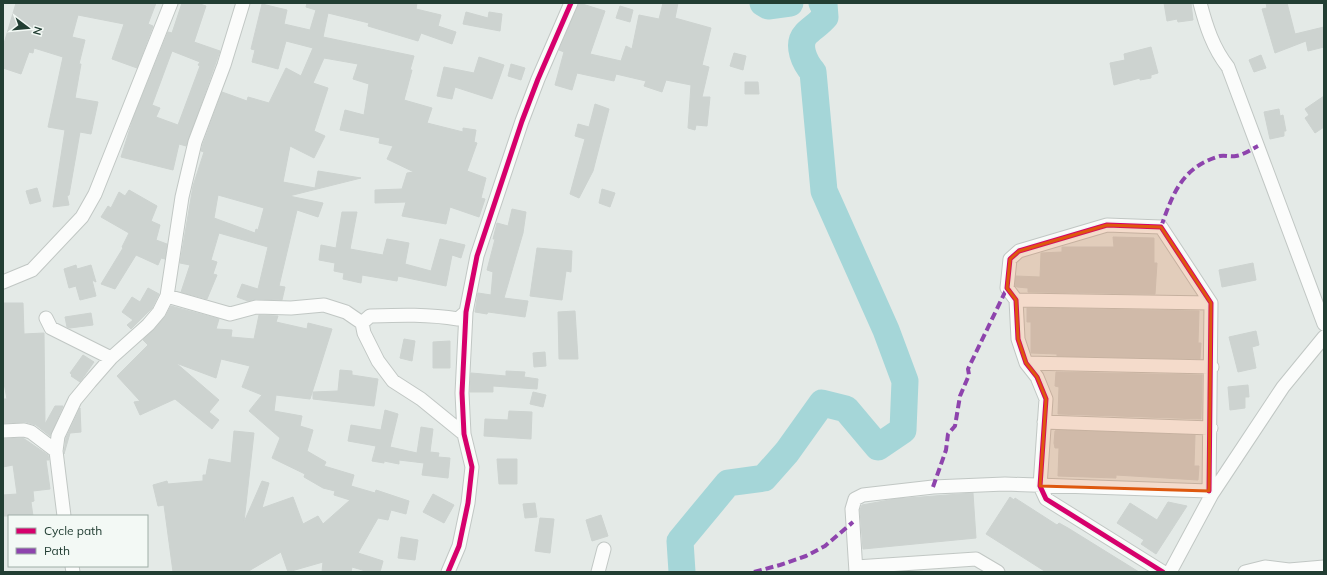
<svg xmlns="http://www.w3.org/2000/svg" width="1327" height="575" font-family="Mulish,sans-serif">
<rect width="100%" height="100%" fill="#e4eae7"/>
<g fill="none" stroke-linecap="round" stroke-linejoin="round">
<path stroke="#a5d6d8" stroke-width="27" d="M763,3L768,6L790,3
M682,572L680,541L728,483L764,478L787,452L822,403L846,409L878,447L903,430L905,381L886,330L824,191L813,72C805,63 796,45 806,34C812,28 819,24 825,17L824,4L822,3"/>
</g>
<path fill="#cdd3d0" stroke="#cdd3d0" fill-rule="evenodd" d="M16,3H156L148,24L153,26L137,68L112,59L124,24L78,15L72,37L85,40L79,64H81L75,98L98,102L91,134L80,132L69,195L67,196L69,205L53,207L65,130L48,127L63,57L34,48L33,53L29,52L21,74L3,68V47Z
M182,3H197L206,6L194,42L220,51L186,146L179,144L173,170L121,157L133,119L168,32L172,33ZM172,51L200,62L198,65L200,66L178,125L156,117L160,108L152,105Z
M307,3H417L416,9L441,15L438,26L456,32L452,44L421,33L418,41L368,26L369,23L328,13L323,37L414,56L410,70H412L404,100L432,108L427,123L463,132V128L476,130L474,142L477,143L467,171L486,178L481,198L485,199L479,217L450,207L446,224L402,216L406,202L375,203V190L402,189L407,173L414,172L387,159L393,146L379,143L380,138L340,130L345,110L364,115L369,84L353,79L358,64L324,58L313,83L328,88L314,131L325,136L314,158L290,146L283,182L315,188L318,171L361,178L289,196L323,203L318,217L297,210L279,286L285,287L282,300L256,299L248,301L237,297L242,284L258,289L268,247L219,233L211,260L217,262L213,274L217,275L207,299L181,292L190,265L180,263L193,186L204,152L201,151L203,144L222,92L247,101L248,97L269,103L286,68L301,76L313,48L286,41L278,69L252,62L255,50L251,49L262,4L287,10L284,24L310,30L316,10L306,7ZM218,195L264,208L258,230L256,229L255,233L214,218Z
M579,3L605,11L590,54L621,61L626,46L632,49L639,15L659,19L663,3H678L675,18L711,28L702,65L709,67L702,97H710L707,126L696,125L695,130L688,128L691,85L666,80L662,92L644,86L646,81L616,74L614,81L577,73L572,90L555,85L564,52L559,50Z
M1164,3H1191L1193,20L1178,22L1177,19L1167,21Z
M1266,3H1287L1295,34L1324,27V47L1308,51L1306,41L1275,53L1262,9L1267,8Z
M620,6L633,10L630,22L616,18Z
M466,12L488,18L489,12L502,14L500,31L463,24Z
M1151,47L1158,73L1151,75V78L1140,80V78L1114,85L1110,63L1125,60L1124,54Z
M734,53L746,56L743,70L730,66Z
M1261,55L1266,68L1254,72L1249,60Z
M479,57L504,65L492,99L455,87L452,99L437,96L444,67L474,73Z
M511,64L525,68L521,80L508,76Z
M745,82H758L759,94H745Z
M1324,96V127L1315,133L1305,118L1309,115L1305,109Z
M595,104L609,109L593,171L579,198L570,194L585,139L575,136L578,124L589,127Z
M1279,109L1280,116L1283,115L1286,131H1284V136L1270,139L1264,112Z
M37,188L41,201L30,204L26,191Z
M602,189L615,193L610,207L599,203Z
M129,190L157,206L151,221L160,225L156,240L167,244L165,259L161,258L158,265L136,255L115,289L101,284L123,248L122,247L129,233L101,217L108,206L111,208L119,192L125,196Z
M512,209L526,212L523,233L504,298L528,301L525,317L488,312L487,314L475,312L478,293L491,295L493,272L487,270L495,239H493L497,223L508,226Z
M342,212H357L350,249L383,255L387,239L409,243L405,264L431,271L440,239L465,245L461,258L452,255L446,286L398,276L397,281L362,275L361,283L343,279L344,273L334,271L335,263L319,260L321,245L336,248Z
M1113,237L1154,238V263H1157L1155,294L1028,292V288L1017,287L1015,286L1016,276L1040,277L1041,253L1062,252V247H1114Z
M537,248L572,251L571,272L566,271L562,300L530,296Z
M1253,263L1256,280L1222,287L1219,270Z
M76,265L77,269L91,265L96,282L92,280L96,296L80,300L76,286L69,288L64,269Z
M148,288L159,294L152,308L131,329L127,325L133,320L122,312L132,297L140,302Z
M3,303H23L24,334L44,333L45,424L55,406H63L50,436L36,425L26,422L3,423V399H7L3,378Z
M171,306L219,319L216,329L232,330L231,337L254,339L259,315L278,316L276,322L307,329L308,323L332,329L310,399L276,395L274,411L302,416L300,426L313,430L307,451L326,462L324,466L354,475L351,486L375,493L376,490L409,501L406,514L391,510L388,520L378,518L358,553L383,561L380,572H369L352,567L351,572H322L323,562L288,572L281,552L247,572H173L164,505L158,506L153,485L167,481L168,484L203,481V475H206L209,459L231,463L234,431L254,433L244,522L262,481L269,483L262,508L293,497L303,524L318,516L323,524L350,500L334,495L335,491L323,488L304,477L305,474L272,458L280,438L249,411L262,395L242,387L250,366L221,359L216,378L176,363L219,400L209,412L219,420L212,429L175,399L140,415L134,402L140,401L117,376L148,345L143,340L165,317Z
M1027,308L1199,311L1198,343H1201L1200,359L1057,356V354L1031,353V322H1027Z
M575,311L578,359H559L558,312Z
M91,313L93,325L70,328L67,327L65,317Z
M1256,331L1259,345L1252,347L1256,368L1238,372L1229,337Z
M404,339L415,341L412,361L400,358Z
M450,341V368H433V342Z
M545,352L546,366L534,367L533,353Z
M83,355L94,362L80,382L71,376L72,375L70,373Z
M340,370L352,371V375L378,379L374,406L313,399V392L338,391Z
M506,371L525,372L524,377L538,379L537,389L493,386V392H470L471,373L506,376Z
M1056,372L1202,375L1201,419L1058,414L1059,387L1055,386Z
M1248,385L1249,397H1245V408L1230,410L1228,387Z
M533,392L546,395L543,407L530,404Z
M80,408L81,432L70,433L64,454L66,438Z
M385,410L398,414L390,447L417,453L421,427L433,429L430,452L439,453L438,457L450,458L448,478L422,475L424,463L399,460V464L384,461V463L372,461L376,446L348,441L351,425L381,430Z
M509,411L532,412L531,439L484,436L485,419L508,420Z
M1057,430L1195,435L1194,466H1199L1198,480L1116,475V478L1058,476L1059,448H1055L1054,443L1055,431Z
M23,438L48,455L49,460H46L50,489L33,491L34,501L31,502L33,516H3V495L17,494L13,465L3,467V439Z
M497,459H517V484H499Z
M973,493L976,538L863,549L860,510L862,505L895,499Z
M433,494L454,505L444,523L423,512Z
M1010,497L1014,500L1015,498L1057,525L1059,523L1068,528L1139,572H1046L986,534Z
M1168,502L1187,506L1156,554L1141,544L1144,540L1117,523L1130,503L1157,520Z
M535,503L537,517L525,518L523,504Z
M601,515L608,536L592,541L586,520Z
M540,518L554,519L550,553L535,551Z
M401,537L418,540L415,560L398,558Z"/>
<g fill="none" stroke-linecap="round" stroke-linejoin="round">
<g stroke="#c1c7c4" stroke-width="15">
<path id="minor" d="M1200,3C1206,26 1213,48 1228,67L1324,324
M3,282L32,270L82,217L95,194L171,3
M167,296L230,314L256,307L291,308L324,305L346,312L362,323
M1016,300L1211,303
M46,318L51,328L111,358
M1026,363L1212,367
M1044,422L1211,428
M3,431L24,430L31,432L56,451
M464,434L421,399L393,381L378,361L364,333L362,323L370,316C400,315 428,314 458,319L466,312
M64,516L56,451L58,436L75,400L90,382L111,358L148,325L159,312L167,296L182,197L195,142L224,65L243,3
M72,566L73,572
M856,567L976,559L998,572
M448,572L459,546L468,503L472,467L464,434L462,393L466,312L477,256L522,121L538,79L571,3
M598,572L604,549
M856,572L852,509L855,499L863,495L933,487L1005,484L1209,491L1212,494
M1163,572L1046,499L1040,486L1046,399L1037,377L1026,363L1018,339L1016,300L1007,288L1010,259L1019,251L1107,225L1161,227L1211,303L1209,491
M1170,572L1212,494L1283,387L1324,337
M1245,572L1265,567L1289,570L1324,567"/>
</g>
<use href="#minor" stroke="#fbfcfb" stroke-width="13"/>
<path stroke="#8e44ad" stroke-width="4" stroke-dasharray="8 4" stroke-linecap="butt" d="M1161,227C1173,193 1182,167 1220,156C1225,155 1230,157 1236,156C1243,155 1252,149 1258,146
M933,487L946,450L948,434L955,426L960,396L969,375L968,369L1007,288
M754,572L780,565L806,556L825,546L853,522"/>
<g stroke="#f3f9f5" stroke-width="8">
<path id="cycleway" d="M448,572L459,546L468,503L472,467L464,434L462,393L466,312L477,256L522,121L538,79L571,3
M1163,572L1046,499L1040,486L1046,399L1037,377L1026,363L1018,339L1016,300L1007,288L1010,259L1019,251L1107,225L1161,227L1211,303L1209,491"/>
</g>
<use href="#cycleway" stroke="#d6006c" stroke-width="5"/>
</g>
<path fill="#de580e" fill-opacity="0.2" stroke="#de580e" stroke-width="3" stroke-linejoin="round" d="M1107,225L1161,227L1211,303L1209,491L1040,486L1046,399L1037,377L1026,363L1018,339L1016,300L1007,288L1010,259L1019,251Z"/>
<rect width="1327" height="575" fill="none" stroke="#223e33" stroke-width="8"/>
<rect x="8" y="515" width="140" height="52" fill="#f3f9f5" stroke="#9faea7"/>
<rect x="16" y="528" width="20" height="6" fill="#d6006c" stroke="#9faea7"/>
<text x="44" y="535" font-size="12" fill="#223e33">Cycle path</text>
<rect x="16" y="548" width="20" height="6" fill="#8e44ad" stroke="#9faea7"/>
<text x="44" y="555" font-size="12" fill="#223e33">Path</text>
<g transform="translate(28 28) rotate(106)" stroke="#f3f9f5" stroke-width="3" paint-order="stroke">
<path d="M0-3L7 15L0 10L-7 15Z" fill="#223e33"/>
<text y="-6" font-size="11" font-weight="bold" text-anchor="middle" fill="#223e33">N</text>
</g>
</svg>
